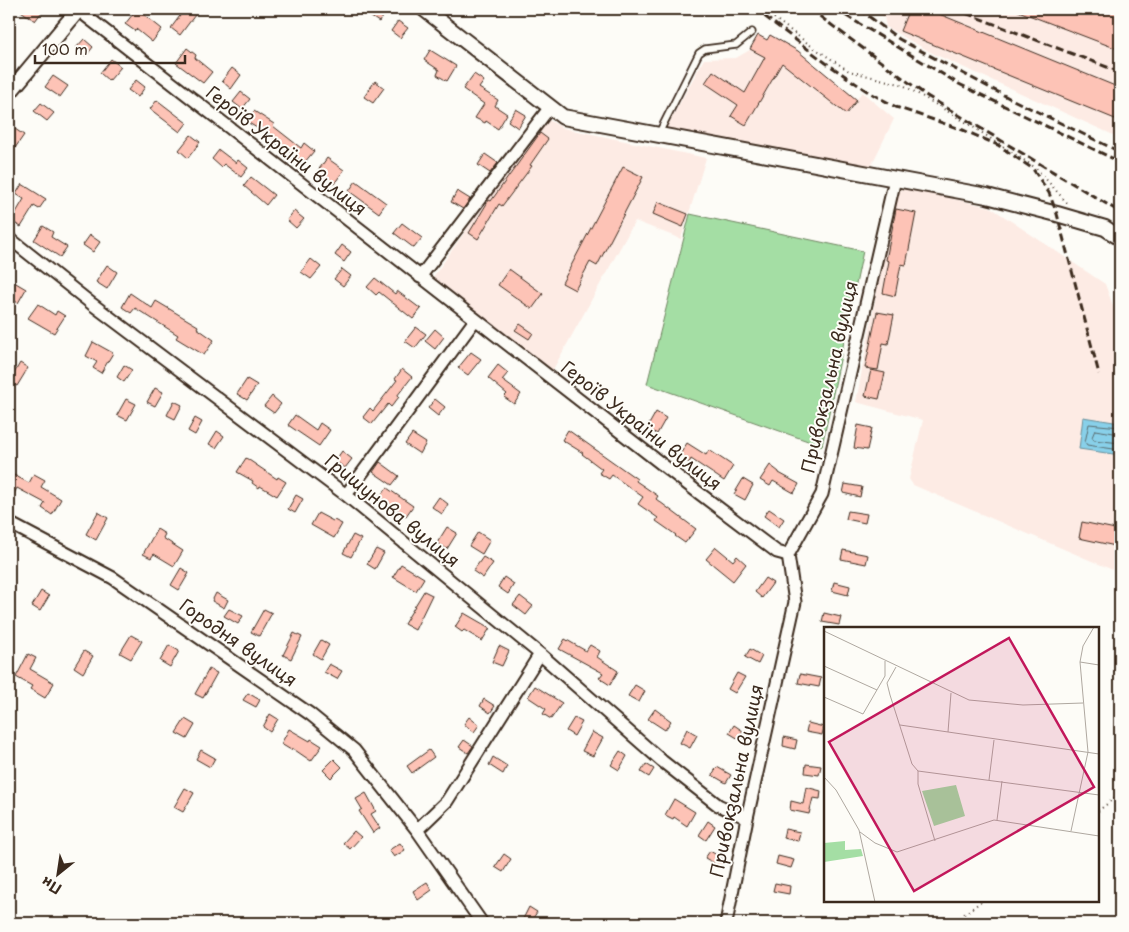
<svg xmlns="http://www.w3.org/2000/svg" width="1129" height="932" font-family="'Playpen Sans',sans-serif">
<rect width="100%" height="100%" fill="#fdfcf7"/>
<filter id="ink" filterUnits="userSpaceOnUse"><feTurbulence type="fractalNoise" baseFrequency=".02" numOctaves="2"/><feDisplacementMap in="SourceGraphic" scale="10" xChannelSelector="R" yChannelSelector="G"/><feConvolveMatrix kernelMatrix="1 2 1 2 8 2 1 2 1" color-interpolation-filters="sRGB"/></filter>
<g filter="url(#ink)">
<path fill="#fdebe4" d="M871,9H1120V138L934,54L886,27L884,17Z
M770,35L798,51L857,99L862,92L894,119L870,168L665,130L704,59L736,58L767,40Z
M545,118L563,128L706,158L681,239L635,221L550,375L431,280Z
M903,188L990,207L1105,284L1120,325V573L913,485L909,479L923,420L856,402L895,195Z"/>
<path fill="#a4dea4" stroke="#708461" d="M690,214L863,251L822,446L647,384Z"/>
<path fill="#88d0e9" stroke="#698e98" d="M1083,417L1120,423V455L1079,449Z"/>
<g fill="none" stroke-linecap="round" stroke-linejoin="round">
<path stroke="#5a6c6f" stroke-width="1" d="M1120,427L1089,424L1085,442L1087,445L1120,450
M1120,434L1095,430L1092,437L1094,440L1120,443"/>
</g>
<path fill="#fdc3b6" stroke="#3b2a1e" d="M18,9H44L35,21Z
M137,9L162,29L152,42L136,29L135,31L125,24Z
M185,9L195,15L180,35L171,28Z
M372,9H387L379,22L368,15Z
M909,9H927L1120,88V121L900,31Z
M1013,9H1113L1120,12V50Z
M398,21L408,28L400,38L391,31Z
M758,35L767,40L770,35L798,51L857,100L846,114L782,63L746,125L731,116L738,105L705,83L713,71L745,93L765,57L750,49Z
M84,39L93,47L86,56L76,48Z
M187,48L196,55L195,58L212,72L203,83L176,63Z
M430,50L456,66L447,81L437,75L439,70L424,60Z
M111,59L121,67L109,81L100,73Z
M232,68L241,75L231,89L222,81Z
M474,74L484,81L479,88L498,100L495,106L507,114L498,129L486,121L485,123L475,118L484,104L463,89Z
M53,76L68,86L60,97L45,87Z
M136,80L145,87L138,97L128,90Z
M375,81L384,88L373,103L364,97Z
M241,92L250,99L242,109L233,102Z
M157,100L187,123L180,132L150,109Z
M41,103L54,113L47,121L34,111Z
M516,109L526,115L518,128L508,121Z
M254,111L274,124L273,126L301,148L304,143L314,151L304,163L275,142L277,140L247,122Z
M9,125L24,135L15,148L9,143Z
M540,133L548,139L530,165L532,166L502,206L499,204L478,239L469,233L489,200L491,201Z
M191,135L200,142L188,158L179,150Z
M219,150L236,163L238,160L248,168L241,177L224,164L221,167L212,159Z
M485,154L498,163L490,173L478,165Z
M327,158L344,170L334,184L317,172Z
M623,167L643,177L597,266L590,262L575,290L562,283Z
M251,177L274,195L266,205L244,186Z
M356,181L386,203L379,213L349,191Z
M22,184L46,199L39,209L34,206L21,227L11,221L24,199L16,194Z
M457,191L470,199L463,209L451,202Z
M658,202L688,214L683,227L653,214Z
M896,209L916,213L906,265L901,264L895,296L883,293L889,261L886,260Z
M294,211L304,219L296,228L287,220Z
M402,223L422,238L414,248L394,233Z
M43,226L53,232L51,237L67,247L60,257L34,240Z
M90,235L100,242L93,252L83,245Z
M342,245L351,252L344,262L335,255Z
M311,259L321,267L311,279L301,272Z
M107,265L117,272L107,289L96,282Z
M342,269L351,276L343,286L334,279Z
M509,269L543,294L532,309L498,285Z
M375,278L395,294L397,291L421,309L413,319L379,292L376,295L367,287Z
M9,279L26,289L18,303L9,297Z
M130,293L152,308L156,301L198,326L197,328L214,340L204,355L176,338L178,335L135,308L131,313L122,307Z
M38,304L55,315L57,311L65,316L54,333L28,318Z
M877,312L894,315L888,344L883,343L878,370L865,368Z
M520,324L533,333L529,339L515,330Z
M416,327L426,334L415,348L405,341Z
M435,329L444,337L435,349L425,341Z
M93,342L113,353L101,373L93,368L97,362L86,356Z
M471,352L481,359L468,375L458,368Z
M20,363L28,368L17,386L9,382Z
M124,365L132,370L124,382L117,377Z
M498,365L508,373L502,380L521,394L514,404L504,397L507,394L488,378Z
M402,369L412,377L397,396L399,397L391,407L388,404L372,424L363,417L370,408L373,411L397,380L395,379Z
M871,370L885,373L879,399L865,396Z
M247,379L257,385L247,400L237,394Z
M155,388L163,392L155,406L147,402Z
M272,396L281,404L274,413L264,406Z
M126,399L136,404L127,420L117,415Z
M435,399L445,407L438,416L428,408Z
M174,401L182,405L175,419L167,415Z
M656,412L666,418L657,434L647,428Z
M295,415L316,430L320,423L330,430L319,446L288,425Z
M195,418L202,422L195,435L188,431Z
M858,425L872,428L867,450L854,448Z
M568,430L637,479L636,481L658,496L656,499L696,529L685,543L675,536L676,535L656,521L658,518L638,504L643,497L612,475L609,479L599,473L602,469L582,454L583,453L562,440Z
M217,431L224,436L216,448L209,444Z
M412,434L426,443L420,454L405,444Z
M687,443L706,455L709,450L733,466L724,481L691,459L689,463L679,456Z
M342,451L352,459L345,468L335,461Z
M246,458L277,479L278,477L286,482L277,496L260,486L259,488L252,483L253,481L237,472Z
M380,462L399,476L392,485L373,472Z
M770,465L779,472V473L799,484L794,493L773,481L770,486L760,480Z
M12,474L29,483L34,474L45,480L41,487L61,499L52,515L42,508L45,503L17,488L9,503V480Z
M743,479L753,485L745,500L734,494Z
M845,484L862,487L860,497L843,493Z
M387,488L413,506L406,516L379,497Z
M296,495L303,499L295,513L288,509Z
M439,497L448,504L442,514L432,507Z
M769,509L784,519L779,527L764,516Z
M848,511L867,514L865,523L846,519Z
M98,512L108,518L96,540L86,534Z
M318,513L333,521L334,520L342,524L334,538L311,525Z
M1082,522L1120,530V547L1079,538Z
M447,527L457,533L447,549L437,543Z
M157,529L165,534L163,538L183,551L174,566L154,554L151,558L143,554Z
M478,532L490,540L482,554L469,546Z
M353,535L361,539L351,557L343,553Z
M716,547L733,561L737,556L746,564L733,581L706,559Z
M376,549L384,553L375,569L367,564Z
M843,550L868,555L866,564L841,559Z
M483,557L493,563L483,578L473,571Z
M401,564L424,578L416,591L393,577Z
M181,568L189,573L179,590L171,585Z
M504,577L514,584L508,594L498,587Z
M765,578L773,583L762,598L755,592Z
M834,582L850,586L848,595L832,591Z
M41,591L49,596L40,611L32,606Z
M424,591L432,595L415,630L404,624Z
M216,593L228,600L224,608L212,601Z
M520,596L533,606L526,615L513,605Z
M229,609L243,616L238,624L224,616Z
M264,609L272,613L259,636L251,632Z
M464,613L490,628L482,641L464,630L462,632L455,627Z
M824,613L841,617L839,625L822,622Z
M294,633L302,637L291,659L283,655Z
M131,635L142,641L131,659L120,653Z
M565,639L586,651L590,645L600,651L597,657L618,671L610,685L599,678L603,673L559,649Z
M321,640L329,645L321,659L313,654Z
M169,645L179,651L170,667L160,661Z
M499,646L509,651L502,666L492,662Z
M750,649L762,656L758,664L745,657Z
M84,651L93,656L83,673L74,667Z
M28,654L36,658L30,669L54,683L45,698L30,689L32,686L16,677Z
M329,664L342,671L337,679L324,672Z
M209,669L217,673L203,698L195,694Z
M737,673L745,677L735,693L728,689Z
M800,674L821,678L819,687L798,683Z
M635,685L645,691L639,702L628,696Z
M535,686L562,703L551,719L543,714L546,709L528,697Z
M248,693L260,700L256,707L243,700Z
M484,699L495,706L490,713L480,706Z
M655,709L671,721L665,730L648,719Z
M270,714L278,719L270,732L263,727Z
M469,717L479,725L474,732L464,724Z
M574,718L582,722L574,736L566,731Z
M185,719L195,725L187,739L176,733Z
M808,723L824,727L822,735L806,732Z
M734,725L743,731L739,739L729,733Z
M289,729L310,741L311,739L322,746L311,761L292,748L291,750L281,744Z
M687,729L697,735L690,748L680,743Z
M592,732L603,738L593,756L582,751Z
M784,737L797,740L795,749L783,746Z
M464,740L473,746L468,753L459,747Z
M201,750L215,758L210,767L196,759Z
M429,750L434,757L412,773L407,766Z
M620,751L627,756L619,770L611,765Z
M493,757L507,766L503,774L489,765Z
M334,759L342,767L331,778L323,770Z
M646,764L654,769L649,777L641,772Z
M806,764L821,766L819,775L805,773Z
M717,767L731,775L726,783L712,775Z
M806,787L821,791L820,799L813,798L809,814L790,810L791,801L803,804Z
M185,788L194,793L183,812L174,807Z
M366,793L376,811L371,814L380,828L373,833L359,811L362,809L356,799Z
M674,799L695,812L687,826L674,817L673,819L665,815Z
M708,821L715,826L706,840L699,835Z
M785,829L800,832L798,841L783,838Z
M354,831L361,837L350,849L343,843Z
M400,843L405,850L394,857L389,850Z
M710,851L725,860L721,867L705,858Z
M504,854L511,859L503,872L495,867Z
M778,856L794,860L791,868L776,864Z
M427,882L432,890L418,900L413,891Z
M775,883L790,886L789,894L773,891Z
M529,907L537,912L530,923L523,919Z"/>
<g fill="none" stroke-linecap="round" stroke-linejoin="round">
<g stroke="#3b2a1e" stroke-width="9">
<path id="service" d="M433,17L440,9
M659,133L699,53L705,49L736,45L752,32"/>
</g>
<g stroke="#3b2a1e" stroke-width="15">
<path id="minor" d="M77,9L695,490L777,552L788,555
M9,238L92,304L346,495L540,654L662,761L718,805L747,818
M420,277L550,107
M346,495L475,320
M9,523L113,578L310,714L354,750L417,830L482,923
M417,830L447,801L540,654
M726,923L747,818L795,602L788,555L822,494L895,179"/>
</g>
<g stroke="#3b2a1e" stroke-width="18">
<path id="tertiary" d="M424,9L563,117L987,196L1057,214L1105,228L1120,238
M9,93L79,9"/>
</g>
<path stroke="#3b2a1e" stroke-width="2" stroke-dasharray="1 4" stroke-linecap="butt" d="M762,9L810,45L849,71L903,85L967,123L1036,168L1068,204
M1098,811L1120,794
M952,923L982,901"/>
<use href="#service" stroke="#fdfcf7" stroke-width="5.5"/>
<use href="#minor" stroke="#fdfcf7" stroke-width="11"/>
<use href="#tertiary" stroke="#fdfcf7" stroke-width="14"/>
<path stroke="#3b2a1e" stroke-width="3" stroke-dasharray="8 4" stroke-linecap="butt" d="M755,9L826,63L867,91L896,107L963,130L998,145L1033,169L1049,193L1057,214L1099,374
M810,9L927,96L1120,212
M835,9L959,84L1120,162
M859,9L899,39L1009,98L1120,152
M955,9L1120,72"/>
</g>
</g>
<g text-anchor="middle" stroke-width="4" stroke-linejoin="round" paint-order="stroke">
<g font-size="18" fill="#3b2a1e" stroke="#fdfcf7">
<text transform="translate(286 151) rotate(38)" y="6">Героїв України вулиця</text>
<text transform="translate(830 377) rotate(-77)" y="6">Привокзальна вулиця</text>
<text transform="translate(641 426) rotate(38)" y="6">Героїв України вулиця</text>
<text transform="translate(392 511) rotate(39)" y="6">Гришунова вулиця</text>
<text transform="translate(238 643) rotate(35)" y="6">Городня вулиця</text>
<text transform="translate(737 781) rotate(-78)" y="6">Привокзальна вулиця</text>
</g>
</g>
<g transform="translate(824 627)">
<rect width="275" height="275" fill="#fdfcf7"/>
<path d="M132,158L141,189L110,199L98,164ZM21,214V223L37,222L39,229L0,235V216Z" fill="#a4dea4"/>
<path fill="none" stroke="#afa8a0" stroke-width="1" d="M0,4L145,73L199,78L259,76M256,35L275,38M0,39L53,63M72,40L63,56L66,68L88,137L94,144V157L111,214M0,70L39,87L61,49V34M76,98L275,127M124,105L127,66M94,144L275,168M0,150L12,163L35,203L51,275M165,153L170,113M173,193L178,154M247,204L264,125L256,35L259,19L270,0M36,205L51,216L73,225L170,193L275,209"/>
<path fill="#c2185b" fill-opacity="0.15" stroke="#c2185b" stroke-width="2.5" d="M185,11L270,160L90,264L5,115Z"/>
<rect width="275" height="275" fill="none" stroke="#3b2a1e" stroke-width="2.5"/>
</g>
<rect width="1129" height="932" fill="none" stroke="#fdfcf7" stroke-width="30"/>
<rect x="15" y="15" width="1099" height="902" fill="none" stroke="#3b2a1e" stroke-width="2" filter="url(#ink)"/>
<g transform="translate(58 874) rotate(210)" stroke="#fdfcf7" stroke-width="4" paint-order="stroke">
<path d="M0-4L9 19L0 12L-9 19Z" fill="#3b2a1e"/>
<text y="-8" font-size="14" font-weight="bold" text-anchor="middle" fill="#3b2a1e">Пн</text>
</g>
<path d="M35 55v8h150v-8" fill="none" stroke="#3b2a1e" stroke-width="2.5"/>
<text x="42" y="55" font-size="15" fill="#3b2a1e" stroke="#fdfcf7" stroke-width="4" paint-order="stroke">100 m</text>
</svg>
